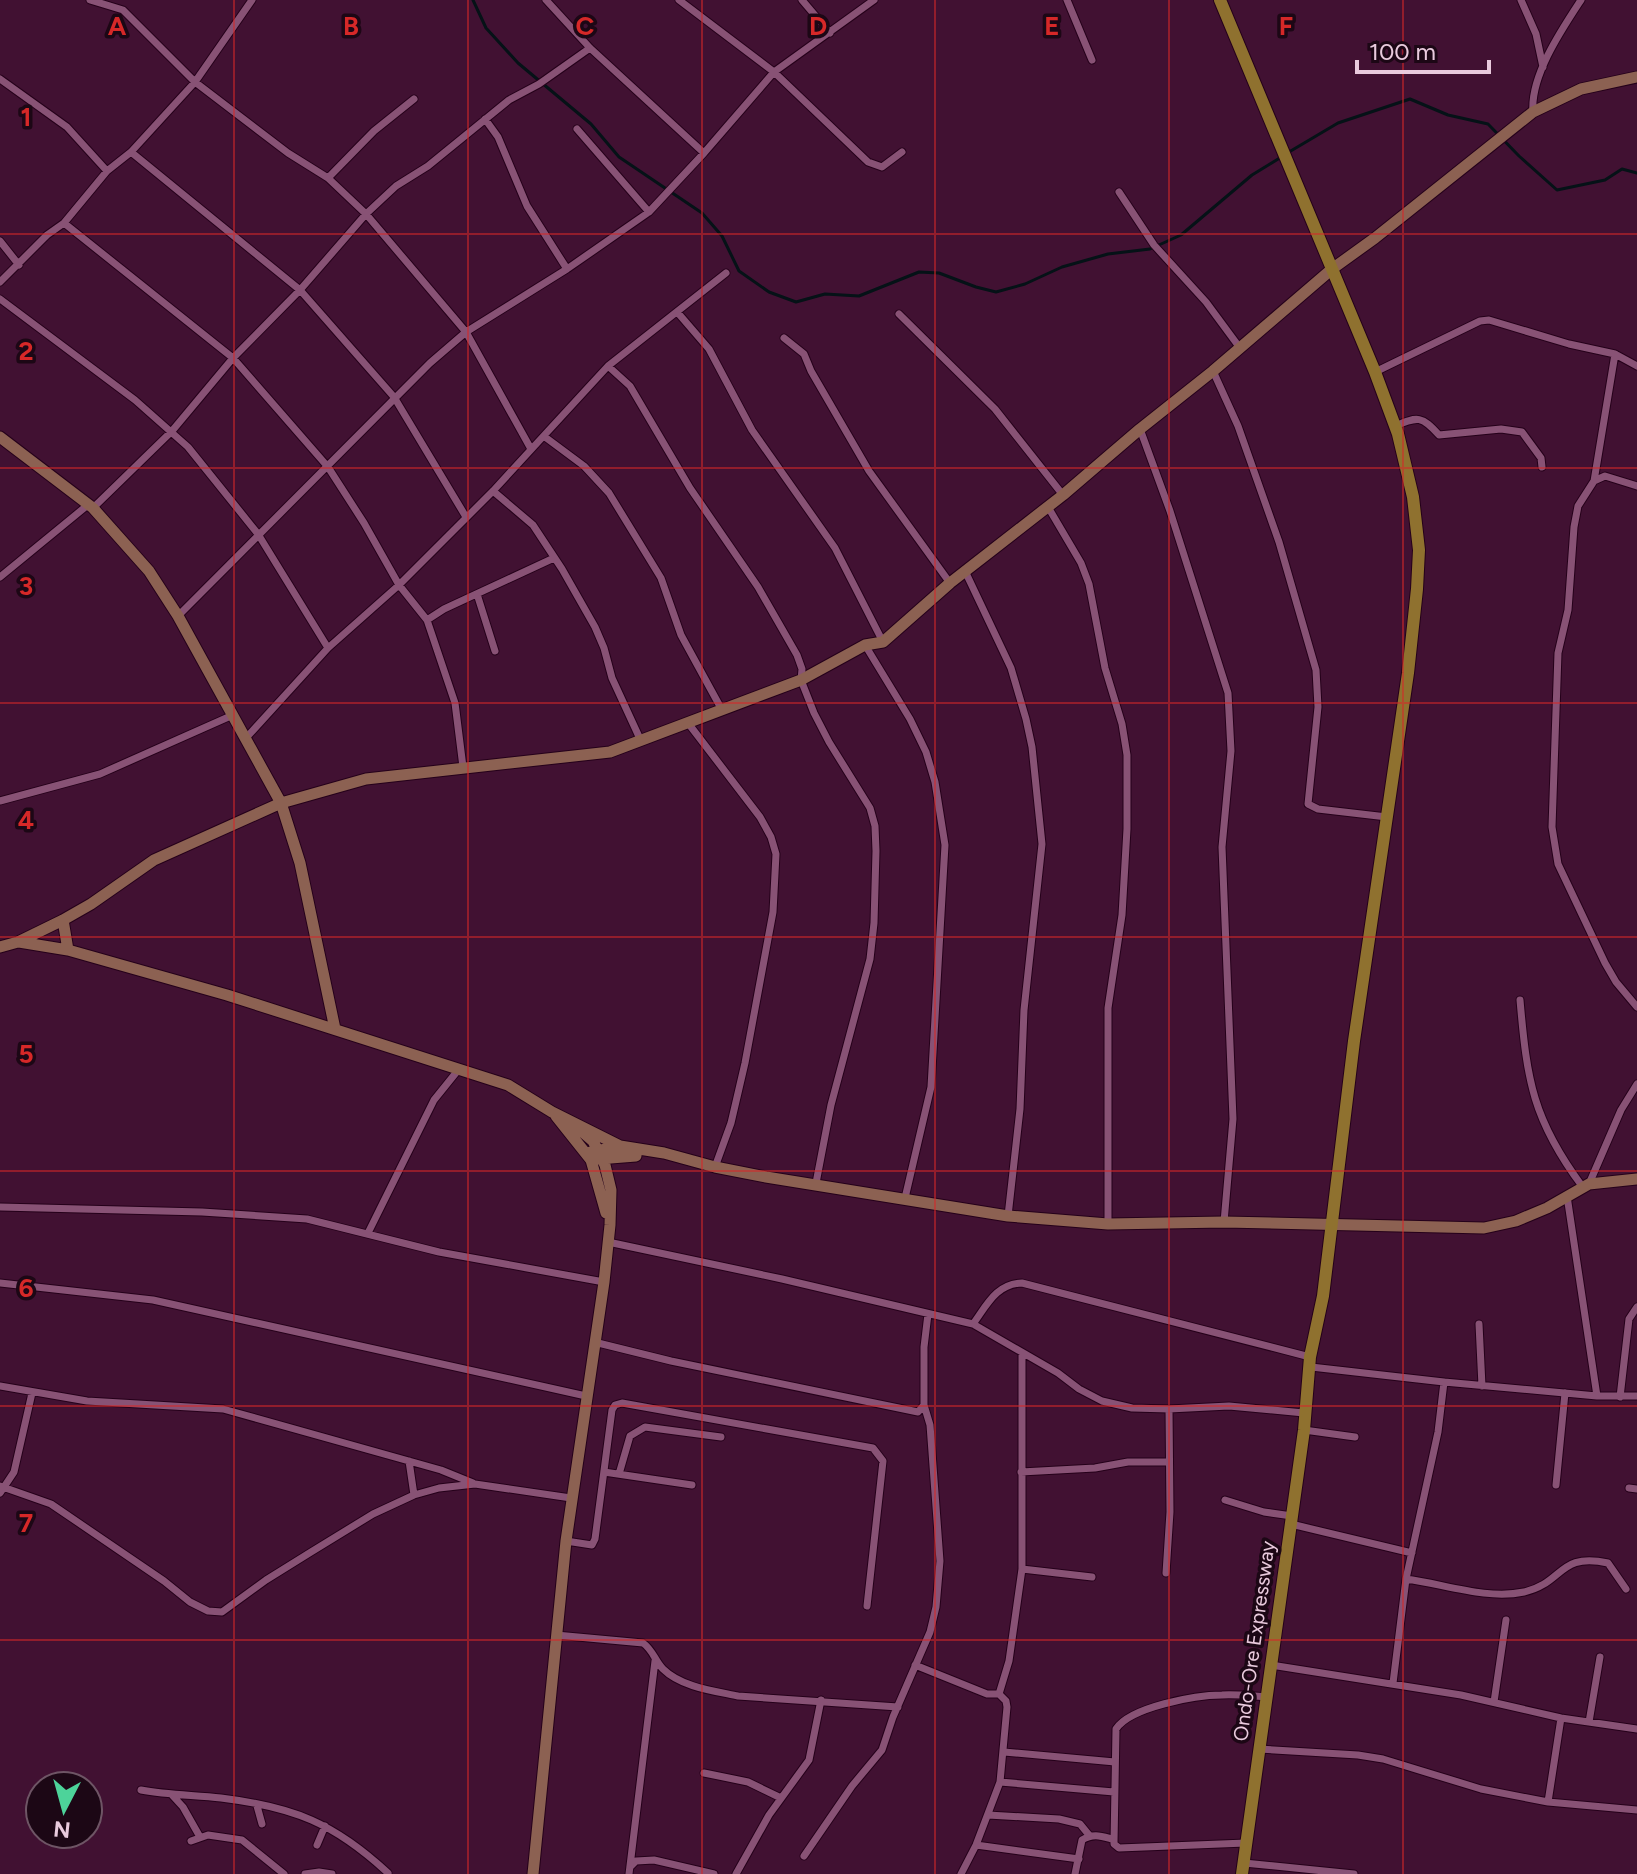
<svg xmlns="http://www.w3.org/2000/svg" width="1637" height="1874" font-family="Figtree,sans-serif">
<rect width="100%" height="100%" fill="#411132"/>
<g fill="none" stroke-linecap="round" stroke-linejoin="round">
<path stroke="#051217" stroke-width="3" d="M473,0L486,28L518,63L591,124L619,157L702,213L722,236L739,271L769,292L796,302L825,294L859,296L919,272L939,273L976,287L996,292L1025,284L1062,267L1108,254L1150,249L1181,235L1252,175L1283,156
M1289,152L1338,123L1410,99L1448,115L1488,124L1519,156L1557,190L1605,180L1622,169L1637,173"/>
<g stroke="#25001a" stroke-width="9">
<path id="street" d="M90,0L123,10L195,82L288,153L328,178L366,214L466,332L531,449
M546,0L590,48L704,153
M679,0L774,72L868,162L882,167L902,152
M802,0L830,33
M1067,0L1092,60
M1521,0L1536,34L1543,67
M0,79L67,127L107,171
M1533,112C1530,76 1562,29 1581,0
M485,119L498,137L527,206L567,269
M577,129L649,212
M131,152L300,290L394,397L466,517
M328,178L374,131L414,99
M1119,192L1154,245L1206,302L1240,348
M64,223L233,358L328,467L364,523L399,585L427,620L455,703L463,767
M0,241L19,265
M0,282L47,235L64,223L107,171L131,152L195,82L252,0
M0,299L135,400L188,447L258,534L328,648
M678,313L709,349L752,430L835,548L883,642
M899,314L995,409L1063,495
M784,338L804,354L811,371L869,471L950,583
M1615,354L1594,481L1578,506L1574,527L1568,610L1558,653L1552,827L1558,864L1605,963L1616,982L1637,1007
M608,366L630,386L690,488L758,587L797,655L802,669L801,680L814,713L829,742L870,808L875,826L876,851L874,923L870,959L831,1105L816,1183
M1213,371L1238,426L1279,542L1316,670L1318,707L1308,804L1318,809L1387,817
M1375,372L1480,321L1489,320L1569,344L1615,354L1637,366
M1395,426C1418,416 1422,416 1439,435L1501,429L1522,432L1541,458L1542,467
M1140,429L1170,511L1228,693L1231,751L1222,847L1233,1119L1224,1222
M545,437L584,466L609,493L661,578L681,635L722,710
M1594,481L1605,476L1637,486
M493,491L533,525L562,569L595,627L604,648L612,678L641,741
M1048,507L1081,563L1089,584L1105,668L1122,724L1127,755V829L1122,915L1108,1008V1224
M93,508L172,431L233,358L300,290L366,214L396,186L428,166L509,100L539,84L590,48
M965,571L1011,668L1026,719L1032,747L1042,844L1024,1010L1020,1109L1008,1216
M0,577L89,504
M477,594L495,651
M178,616L430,363L466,332L567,269L649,212L704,153L774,72L874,0
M427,620L444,609L554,558
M865,645L910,719L926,752L935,782L945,845L931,1087L905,1198
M688,723L760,817L771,837L776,854L773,912L745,1063L731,1123L715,1167
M246,738L328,648L399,585L493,491L608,366L726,273
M0,801L100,774L233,715
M1520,1000C1527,1081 1533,1120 1582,1186
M1589,1184L1621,1110L1637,1084
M1567,1196L1597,1396
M0,1207L202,1212L307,1219L439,1252L604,1282
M368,1233L434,1100L459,1069
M608,1242L782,1279L973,1324L1058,1373L1079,1389L1102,1401L1132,1408L1169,1409L1229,1406L1304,1413
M0,1283L153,1300L586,1396
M973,1324C987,1305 996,1284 1022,1283L1310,1357
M1479,1324L1482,1386
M594,1342L671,1361L918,1412L924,1405V1347L928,1314
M1311,1367L1444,1382L1597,1396H1637
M0,1386L87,1401L223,1409L441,1470L473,1483
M1620,1397L1629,1319L1637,1307
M1304,1430L1355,1437
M409,1461L414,1495
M604,1472L692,1485
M1021,1472L1095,1468L1128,1462H1169
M619,1474L630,1436L645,1427L721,1437
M1556,1485L1565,1393
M0,1486L51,1504L164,1581L190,1602L208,1611L222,1612L266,1580L311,1552L373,1514L414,1495L439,1488L475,1484L571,1498
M1629,1488L1637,1489
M0,1493L14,1472L32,1393
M1225,1500L1264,1512L1292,1516
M1291,1524L1412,1553
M566,1541L592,1545L595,1539L612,1410L615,1405L622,1403L873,1448L883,1461L867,1606
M1022,1569L1092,1577
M1166,1573L1170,1512L1169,1409
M1406,1579C1444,1584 1487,1600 1524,1592C1564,1583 1558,1552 1608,1563L1626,1589
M556,1635L643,1643C653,1650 655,1661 663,1669C681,1687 714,1691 738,1696L898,1707
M915,1665L987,1694H999
M1271,1665L1461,1695L1561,1718L1637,1729
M1393,1683L1406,1579L1438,1432L1444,1382
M999,1694L1009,1661L1022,1569V1353
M1494,1702L1506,1620
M1589,1722L1600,1657
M1259,1749L1358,1755L1383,1759L1481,1789L1548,1802L1637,1810
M1004,1752L1115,1762
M704,1773L748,1782L781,1798
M1000,1782L1114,1792
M141,1790C168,1795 195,1795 221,1798C294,1807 334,1823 388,1873
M172,1795L183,1807L200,1837
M1548,1802L1561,1718
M257,1806L262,1824
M988,1815L1059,1819L1080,1824L1089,1835
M191,1841L208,1835L242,1840L284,1874
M1246,1843L1119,1848L1114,1844L1116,1729C1130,1707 1196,1695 1222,1695C1236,1694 1251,1696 1266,1697
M317,1845L325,1826
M976,1845L1079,1859
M804,1856L852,1786L882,1750L893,1717L930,1632L936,1607L940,1561L930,1425L924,1405
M1244,1863L1354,1874
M630,1867L636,1861L654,1860L714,1874
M305,1874L319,1872L332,1874
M629,1874L655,1661
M736,1874L769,1815L809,1760L821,1700
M961,1874L976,1845L1000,1782L1007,1707L1006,1701L999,1694
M1075,1874L1082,1840C1093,1833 1101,1836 1112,1839"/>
</g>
<g stroke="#25001a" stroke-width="13">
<path id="secondary" d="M0,437L93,508L149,571L178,616L281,803L300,863L335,1029
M63,920L68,950
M19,942L68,950L227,995L508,1085L552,1112L620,1146
M0,947L18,942L63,920L91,904L154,860L281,803L366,779L610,752L801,680L865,645L883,642L950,583L1063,495L1140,429L1213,371L1332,269L1375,238L1533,112L1581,89L1637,77
M556,1116L591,1160L606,1213
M587,1153L620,1146L664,1153L715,1167L766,1177L1008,1216L1108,1224L1224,1222L1484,1228L1516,1221L1547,1208L1589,1184L1637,1179
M598,1159L636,1156
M533,1874L566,1541L604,1282L610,1225L611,1190L605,1165L593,1141L571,1122"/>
</g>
<g stroke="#25001a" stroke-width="14">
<path id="primary" d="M1220,0L1375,372L1398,434L1413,497L1419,550L1417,589L1408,673L1354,1041L1323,1296L1310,1357L1304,1430L1242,1874"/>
</g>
<use href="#street" stroke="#885275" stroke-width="7"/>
<use href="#secondary" stroke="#8c6152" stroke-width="11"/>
<use href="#primary" stroke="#8f712f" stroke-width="12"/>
</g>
<path fill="none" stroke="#d62828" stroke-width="2" stroke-opacity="0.55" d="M234,0V1874M468,0V1874M702,0V1874M935,0V1874M1169,0V1874M1403,0V1874M0,234H1637M0,468H1637M0,703H1637M0,937H1637M0,1171H1637M0,1406H1637M0,1640H1637"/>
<g text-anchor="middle" stroke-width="7" stroke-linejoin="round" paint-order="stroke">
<g font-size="20" fill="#e9cadd" stroke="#1c0715">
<text transform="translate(1254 1641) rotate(-82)" y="7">Ondo-Ore Expressway</text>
</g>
</g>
<g font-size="26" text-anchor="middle" font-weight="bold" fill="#d62828" stroke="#1c0715" stroke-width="7" stroke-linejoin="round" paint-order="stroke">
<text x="117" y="35">A</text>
<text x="351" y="35">B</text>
<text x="585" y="35">C</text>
<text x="818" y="35">D</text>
<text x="1052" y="35">E</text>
<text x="1286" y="35">F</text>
<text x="26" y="126">1</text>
<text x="26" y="360">2</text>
<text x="26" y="595">3</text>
<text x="26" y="829">4</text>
<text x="26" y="1063">5</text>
<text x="26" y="1297">6</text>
<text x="26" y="1532">7</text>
</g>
<g transform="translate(64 1810) rotate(186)"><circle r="38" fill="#1c0715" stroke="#6e5565" stroke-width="2"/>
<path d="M0-6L14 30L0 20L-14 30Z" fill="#4dd39a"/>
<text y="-12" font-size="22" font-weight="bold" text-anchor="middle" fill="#e9cadd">N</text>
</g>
<path d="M1357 60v12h132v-12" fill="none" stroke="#e9cadd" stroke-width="4"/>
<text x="1369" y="60" font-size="24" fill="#e9cadd" stroke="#1c0715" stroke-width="6" paint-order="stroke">100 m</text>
</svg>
